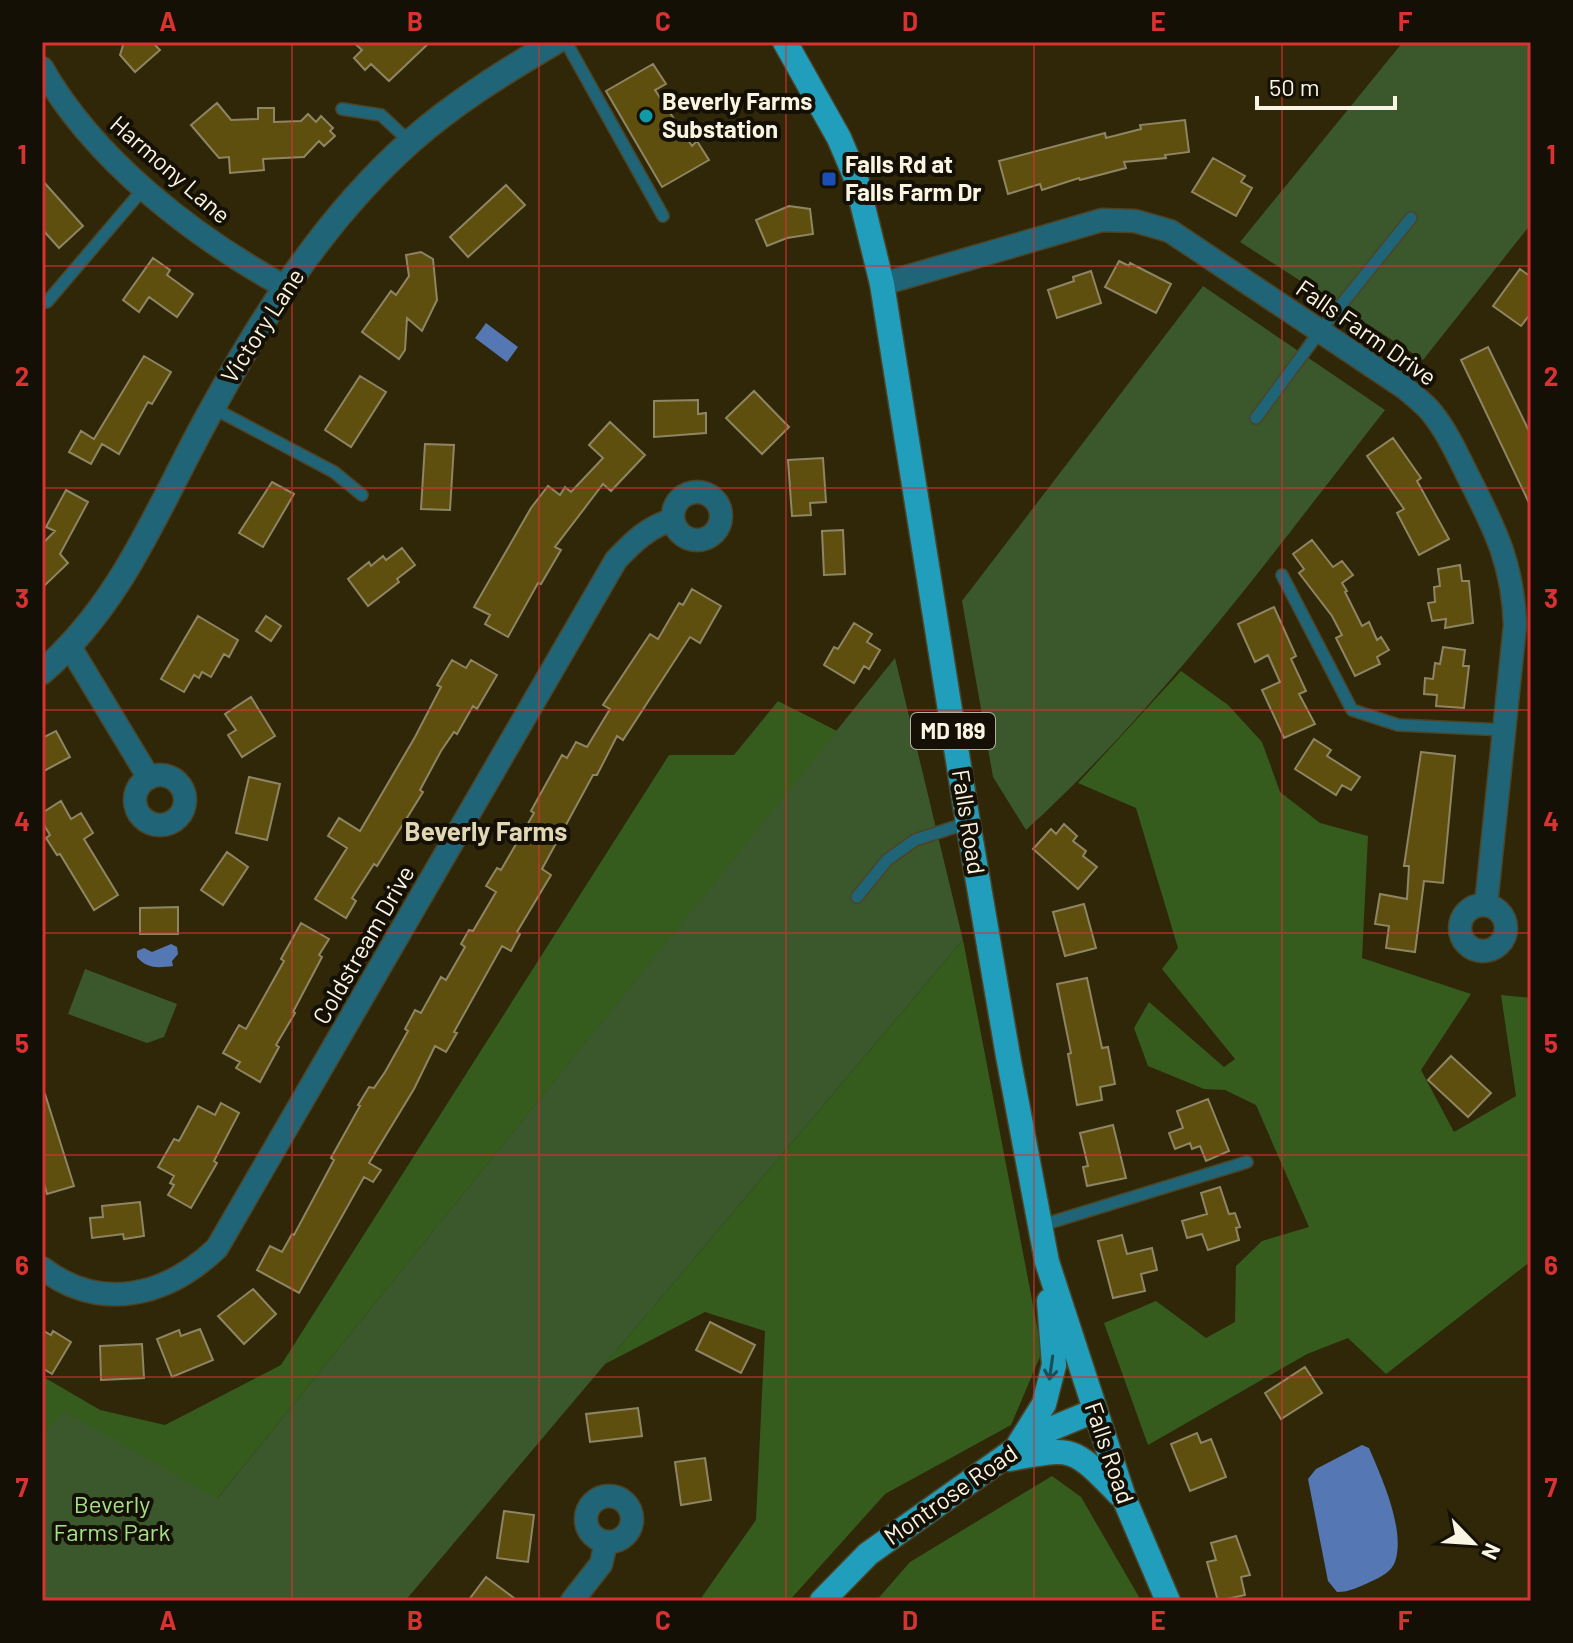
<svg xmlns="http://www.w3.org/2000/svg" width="1573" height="1643" font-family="Barlow,sans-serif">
<rect width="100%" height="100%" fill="#302708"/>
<path fill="#3a582b" d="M1403,42H1531V224L1423,360L1240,242Z
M1203,286L1385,410C1271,555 1163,705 1026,830L993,777L962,601Z
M895,658L963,940L405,1601H42V1397L218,1498Z
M85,969L177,1004L164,1037L147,1043L68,1014Z"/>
<path fill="#355c1d" d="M1181,671L1228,705L1262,742L1280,792L1320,823L1368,836L1362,958L1471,994L1421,1070L1454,1132L1516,1096L1501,995L1531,998V1261L1386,1374L1348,1338L1307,1354L1148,1445L1104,1323L1156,1301L1206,1338L1235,1322L1236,1266L1262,1241L1309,1227L1256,1105L1225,1090L1204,1089L1148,1066L1134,1028L1149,1002L1224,1067L1235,1059L1162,969L1178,948L1136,808L1078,783Z
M778,701L837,731L217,1499L64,1411L42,1436V1376L100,1410L165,1425L281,1365L669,755H734Z
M963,940L1042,1352L1011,1425L885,1494L789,1601H699L756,1520L765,1331L705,1312L605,1364Z
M1052,1476L1081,1497L1139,1597L1134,1601H876L910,1562Z"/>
<path fill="#5578b4" d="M486,323L518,347L507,362L475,338Z
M171,944L177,947L178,954L172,961L173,966C158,968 147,969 137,957V951L144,948L152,952Z
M1362,1445L1369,1448C1381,1476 1406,1530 1395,1562C1391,1572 1381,1577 1372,1581C1359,1587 1350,1592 1337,1592L1328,1581L1308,1479L1316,1469Z"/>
<path fill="#5f4f0e" stroke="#8e8564" stroke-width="2" d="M124,42H152L160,50L135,72L120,55Z
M353,42H430L389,81L371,64L365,70L354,58L362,50Z
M653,64L666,84L655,90L692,146L697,141L709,160L662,187L606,91Z
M217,103L231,120L258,119V108H274V122L301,121L308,114L316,122L321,116L333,128L330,131L335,136L324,146L319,141L304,157L263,159L264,170L230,173L229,157L219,158L191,125Z
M1185,120L1189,152L1165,155L1166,158L1124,162L1126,168L1080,180L1079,178L1042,190L1040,184L1008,194L999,161L1105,133L1106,138L1141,129L1140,125Z
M1213,158L1245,176L1241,182L1252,188L1236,216L1192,192Z
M42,180L83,226L59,248L42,229Z
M506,185L525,205L468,257L450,237Z
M789,206L810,209L813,234L787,238L767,246L756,220Z
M421,252L433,259L437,300L422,331L407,318L405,350L399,359L362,332L391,291L396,295L409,276L406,255Z
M153,258L170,270L167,275L193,294L177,317L149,297L139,312L123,300Z
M1119,261L1129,266L1130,263L1171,284L1156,313L1105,287Z
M1520,269L1531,277V313L1521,326L1493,306Z
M1091,271L1101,303L1057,318L1048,290L1074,281L1073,277Z
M1488,347L1531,435V507L1461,360Z
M144,356L171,372L152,404L148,402L119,454L102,444L91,464L69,452L81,431L94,439Z
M360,376L386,392L351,447L325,430Z
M754,391L789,427L762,454L726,418Z
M698,400V414L706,413V433L654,437V401Z
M610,422L645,455L611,491L603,484L555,547L561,550L541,584L538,583L508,637L485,624L490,615L474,607L531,508L548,486L560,495L565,487L571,492L603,458L589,445Z
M1393,438L1421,478L1417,481L1449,539L1419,555L1397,513L1404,509L1367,456Z
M425,444L454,445L450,510L421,509Z
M823,458L826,502L810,503L811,515L792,516L788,460Z
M272,482L294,494L263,547L239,533Z
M66,490L88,502L60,554L68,563L42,588V544L55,531L46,527Z
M843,530L845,574L824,575L822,531Z
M1312,540L1333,567L1342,561L1353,575L1342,583L1347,591L1345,592L1362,626L1369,622L1377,640L1381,637L1389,650L1377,657L1380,664L1355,676L1336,638L1342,635L1332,616L1299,573L1304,569L1293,554Z
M402,548L415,565L397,579L399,582L368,606L348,579L369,562L371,566L383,556L386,560Z
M1460,565L1462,581H1469L1473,623L1445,628L1446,619L1432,621L1428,603L1435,602L1434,587L1440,586L1438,569Z
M692,589L721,606L700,643L690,637L623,740L617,736L597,775H593L542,869L551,875L517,932L520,934L511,951L502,946L454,1032L457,1033L446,1052L435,1046L414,1089L369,1163L381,1170L373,1182L364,1177L299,1293L257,1270L270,1246L282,1252L292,1234L294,1235L334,1160L331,1158L360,1106L358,1105L369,1087L374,1088L385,1072L408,1031L405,1029L415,1010L421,1013L441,977L446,980L465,947L461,944L469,930L473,931L496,892L486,886L497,868L501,870L534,813L531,811L562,755L567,758L576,742L587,747L610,709L603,705L650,634L658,639L679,603L683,605Z
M1274,607L1296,656L1291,659L1306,691L1299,694L1315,724L1284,738L1262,690L1280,682L1268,655L1255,662L1238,624Z
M198,616L238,640L229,657L224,654L211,677L202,672L199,678L194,675L184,692L161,679Z
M266,616L281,626L271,641L256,631Z
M854,623L872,634L867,642L880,650L869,669L864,666L854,683L824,665L834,647L838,649Z
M1443,647L1465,650L1463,666H1469L1464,708L1436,706L1437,695L1424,694L1425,678L1433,679L1435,663L1440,664Z
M452,660L466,668L471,660L497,675L477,709L473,706L457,734L454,732L441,751L420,790L423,792L377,866L374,864L352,898L356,901L346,918L315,899L347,848L328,836L339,818L360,831L415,737L441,687L437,685Z
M251,697L275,736L242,757L228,735L236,730L225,714Z
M56,731L70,757L42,772V738Z
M1314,739L1331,750L1327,756L1360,777L1351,790L1342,785L1336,795L1295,769Z
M1421,752L1455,756L1443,883L1424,881L1415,952L1386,948L1389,926L1375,924L1380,894L1407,899L1409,866H1404Z
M249,777L280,784L267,840L236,833Z
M61,801L71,819L81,813L93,833L84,839L118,895L94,910L60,854L57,855L46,838L50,835L42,822V813Z
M1064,824L1077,836L1073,841L1086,851L1083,856L1097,867L1078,889L1033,849L1051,829L1056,834Z
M227,852L248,867L223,905L201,890Z
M1084,904L1096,948L1065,956L1053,912Z
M178,907V934H140V908Z
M301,923L329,939L319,955L322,957L293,1012L295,1013L276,1045L279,1047L260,1082L236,1068L240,1062L223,1053L239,1025L246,1029L284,961L281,959Z
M1087,978L1102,1048L1108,1047L1115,1084L1100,1087L1102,1100L1077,1105L1068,1054L1071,1053L1057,984Z
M1451,1056L1491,1093L1468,1117L1428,1080Z
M42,1094H45L74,1186L47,1194L42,1177Z
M1208,1099L1229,1151L1206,1161L1200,1146L1192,1149L1190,1143L1175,1149L1169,1133L1183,1128L1177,1111Z
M221,1103L239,1113L214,1161L217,1163L191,1208L168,1195L174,1185L170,1183L174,1176L158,1167L174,1139L179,1141L198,1106L215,1115Z
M1113,1125L1126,1178L1087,1186L1083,1167L1088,1166L1080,1133Z
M1220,1187L1229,1214L1235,1213L1240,1227L1236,1228L1239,1240L1208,1250L1202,1234L1187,1238L1182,1221L1207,1214L1201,1193Z
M140,1202L144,1236L124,1239L123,1234L92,1238L90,1218L103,1217L102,1206Z
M1122,1235L1127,1254L1152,1248L1157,1270L1141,1274L1145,1291L1113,1298L1098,1241Z
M253,1289L276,1314L244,1344L218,1316Z
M710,1322L755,1345L741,1373L696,1350Z
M200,1329L213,1360L172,1377L157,1339L179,1330L181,1336Z
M42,1330L51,1335L53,1331L71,1342L52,1374L42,1368Z
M142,1344L144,1378L101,1380L100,1346Z
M1305,1367L1322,1393L1281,1419L1265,1393Z
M638,1408L642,1436L590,1442L586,1414Z
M1197,1433L1201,1443L1211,1439L1226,1477L1190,1491L1171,1444Z
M705,1458L711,1500L681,1505L675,1462Z
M504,1511L534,1515L528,1562L497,1558Z
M1236,1536L1250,1575L1241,1577L1245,1595L1218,1601L1207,1562L1216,1560L1211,1543Z
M486,1577L518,1601H468Z"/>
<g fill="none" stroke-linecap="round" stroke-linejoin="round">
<g stroke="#4c4427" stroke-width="14">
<path id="service" d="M566,42L663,216
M342,109L381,115L410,142
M42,302H47L144,188
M213,408L334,472L362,495
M1256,418L1320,331L1411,218
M1282,575L1352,710L1398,725L1505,730
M857,897L887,860L915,840L967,823
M1039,1226L1247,1162"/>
</g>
<g stroke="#4c4427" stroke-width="25">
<path id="minor" d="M42,68C94,160 193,236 285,287
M882,284L1102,220L1135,221L1170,231L1405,388C1414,396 1425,404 1432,413C1448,433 1458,456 1469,478C1496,531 1513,565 1515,625L1486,905
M673 516a24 24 0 1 1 48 0a24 24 0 1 1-48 0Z
M70,647L149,778
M135 800a25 25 0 1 1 50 0a25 25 0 1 1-50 0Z
M1460 928a23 23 0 1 1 46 0a23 23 0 1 1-46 0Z
M42,1268C101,1313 167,1296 217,1248L616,560C633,542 648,527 672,520
M586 1519a23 23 0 1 1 46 0a23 23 0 1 1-46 0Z
M572,1601L601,1564L606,1543"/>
</g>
<g stroke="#4c4427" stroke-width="27">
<path id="tertiary" d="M42,672C125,601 160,501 212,409C265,312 327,216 410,142C454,103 504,72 555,42"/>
</g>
<g stroke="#4c4427" stroke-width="27">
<path id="primary" d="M785,42L839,138L856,178L882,284L968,823L1008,1056L1047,1262L1124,1498L1168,1601
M1019,1444L1044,1404L1054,1365L1049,1301
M1009,1459C1074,1447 1072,1446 1119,1494
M822,1601L868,1554L1034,1436L1094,1411"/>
</g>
<use href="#service" stroke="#206577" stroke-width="11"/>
<use href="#minor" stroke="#206577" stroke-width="22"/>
<use href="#tertiary" stroke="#206577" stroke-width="24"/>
<use href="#primary" stroke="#209ebc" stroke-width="24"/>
</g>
<defs><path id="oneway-shaft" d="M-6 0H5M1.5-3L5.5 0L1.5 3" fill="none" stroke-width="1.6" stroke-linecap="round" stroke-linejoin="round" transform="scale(2)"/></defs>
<use stroke="#195057" href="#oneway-shaft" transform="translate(1051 1368) rotate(98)"/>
<path fill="none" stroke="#d83231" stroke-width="2" stroke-opacity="0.55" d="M292,42V1601M539,42V1601M786,42V1601M1034,42V1601M1282,42V1601M42,266H1531M42,488H1531M42,710H1531M42,933H1531M42,1155H1531M42,1377H1531"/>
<circle fill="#0f9aa8" stroke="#141005" stroke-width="3" cx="646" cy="116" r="8"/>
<rect fill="#1a4fb4" stroke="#141005" stroke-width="3" x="821" y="171" width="16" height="16" rx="4"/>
<g text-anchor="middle" stroke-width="8" stroke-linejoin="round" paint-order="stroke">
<rect fill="#141005" stroke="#b5b0a0" stroke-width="2" x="911" y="713" width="84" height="36" rx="6"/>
<g font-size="22" font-weight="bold" fill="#faf5e3">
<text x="953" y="739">MD 189</text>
</g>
<g font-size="24" font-weight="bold" fill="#faf5e3" stroke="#141005" text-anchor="start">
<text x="662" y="110">Beverly Farms<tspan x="662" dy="28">Substation</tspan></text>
<text x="845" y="173">Falls Rd at<tspan x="845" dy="28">Falls Farm Dr</tspan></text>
</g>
<g font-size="24" fill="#faf5e3" stroke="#141005">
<text transform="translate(170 170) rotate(41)" y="8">Harmony Lane</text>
<text transform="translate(263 326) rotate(-57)" y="8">Victory Lane</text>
<text transform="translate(1366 333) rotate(35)" y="8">Falls Farm Drive</text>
<text transform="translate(968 822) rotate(81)" y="8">Falls Road</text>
<text transform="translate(364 945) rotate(-60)" y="8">Coldstream Drive</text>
<text transform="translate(1109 1453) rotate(71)" y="8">Falls Road</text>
<text transform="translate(951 1495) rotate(-35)" y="8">Montrose Road</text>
</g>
<g font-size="24" fill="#a6e188" stroke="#141005">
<text x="112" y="1513">Beverly<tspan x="112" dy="28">Farms Park</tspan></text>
</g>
<g font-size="26" font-weight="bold" fill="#e1d7b4" stroke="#141005">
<text x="486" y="841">Beverly Farms</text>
</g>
</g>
<rect width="1573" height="1643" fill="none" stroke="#141005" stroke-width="88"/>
<g transform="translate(1473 1543) rotate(115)" stroke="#141005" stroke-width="6" paint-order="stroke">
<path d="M0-6L14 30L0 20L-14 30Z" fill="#faf5e3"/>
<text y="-12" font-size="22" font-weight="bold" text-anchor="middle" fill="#faf5e3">N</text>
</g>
<path d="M1257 96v12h138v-12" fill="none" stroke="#faf5e3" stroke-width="4"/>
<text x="1269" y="96" font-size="24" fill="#faf5e3" stroke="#141005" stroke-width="6" paint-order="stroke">50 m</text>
<rect x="44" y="44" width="1485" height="1555" fill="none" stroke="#d83231" stroke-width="3"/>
<g font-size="26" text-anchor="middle" font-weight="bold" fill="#d83231">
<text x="168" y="31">A</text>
<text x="415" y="31">B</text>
<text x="663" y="31">C</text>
<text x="910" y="31">D</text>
<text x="1158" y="31">E</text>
<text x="1405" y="31">F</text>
<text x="22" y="164">1</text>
<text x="1551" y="164">1</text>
<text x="22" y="386">2</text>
<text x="1551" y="386">2</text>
<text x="22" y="608">3</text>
<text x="1551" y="608">3</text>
<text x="22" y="831">4</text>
<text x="1551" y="831">4</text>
<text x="22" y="1053">5</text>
<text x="1551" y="1053">5</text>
<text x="22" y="1275">6</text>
<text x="1551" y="1275">6</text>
<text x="22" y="1497">7</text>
<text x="1551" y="1497">7</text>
<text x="168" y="1630">A</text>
<text x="415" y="1630">B</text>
<text x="663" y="1630">C</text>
<text x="910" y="1630">D</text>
<text x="1158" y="1630">E</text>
<text x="1405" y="1630">F</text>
</g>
</svg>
